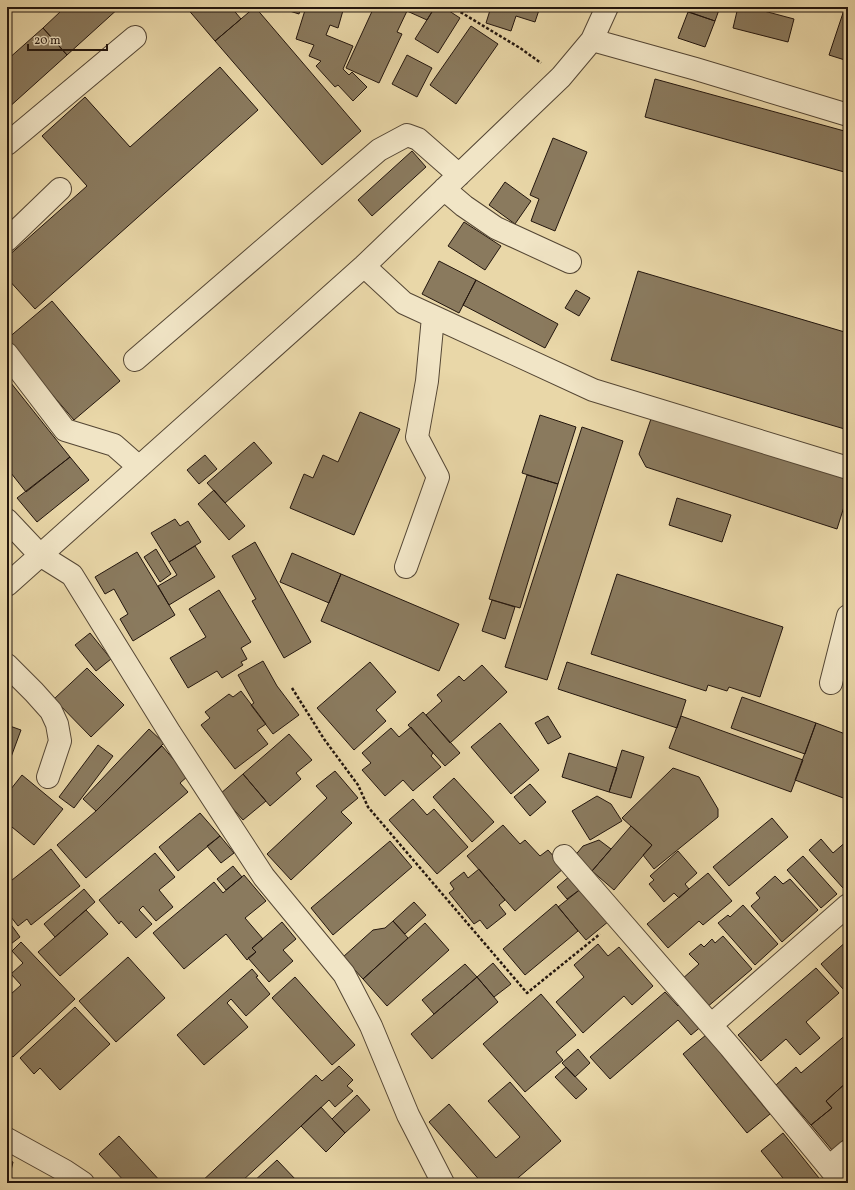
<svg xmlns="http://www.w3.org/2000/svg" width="855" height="1190" font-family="Vollkorn,serif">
<rect width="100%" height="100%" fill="#e9d7a8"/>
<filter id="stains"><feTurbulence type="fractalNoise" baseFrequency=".005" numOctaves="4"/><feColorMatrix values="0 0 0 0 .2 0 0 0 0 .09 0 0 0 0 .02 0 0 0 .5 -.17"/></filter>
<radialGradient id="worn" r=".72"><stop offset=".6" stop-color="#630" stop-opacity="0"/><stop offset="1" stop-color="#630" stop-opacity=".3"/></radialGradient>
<path fill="#8a7a5e" stroke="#23160e" d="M57,7H120L67,55L43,28L61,11Z
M186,7H231L241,19L215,41Z
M255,7L361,131L322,165L215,41Z
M277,7H301L299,14Z
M306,7H344L338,28L330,25L326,35L353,46L343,69L349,75L352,72L367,87L353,101L338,85L335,87L316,66L321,61L309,56L314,45L296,39Z
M374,7H398L407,11L397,32L402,34L379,83L346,68Z
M398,7H409L407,11Z
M409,7H435L427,20L407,11Z
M435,7H443L460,18L438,53L415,39Z
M460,7H471L468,12Z
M491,7H540L535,22L516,16L511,31L486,23Z
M675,7H720L715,21Z
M738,7H749L794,19L788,42L733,28Z
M845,7H848V61L829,55Z
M688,12L715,21L705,47L678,38Z
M471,26L498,44L456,104L430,85Z
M43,28L67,55L7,109V60Z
M407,55L432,68L417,97L392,84Z
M220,67L258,110L35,309L7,278V257L87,186L42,136L85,97L130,147Z
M655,79L848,132V173L645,117Z
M553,138L587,152L555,231L531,221L539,199L530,195Z
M412,151L426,167L372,216L358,200Z
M505,182L531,201L515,224L489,205Z
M464,222L501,246L485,270L448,246Z
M439,261L476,280L459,313L422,294Z
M638,271L848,333V430L611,360Z
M476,280L558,324L545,348L463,305Z
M576,290L590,298L579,316L565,308Z
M52,301L120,381L74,420L7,342V339Z
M7,378L70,457L26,492L7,468Z
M360,412L400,429L354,535L290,508L304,474L313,478L323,455L338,462Z
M653,413L848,476V494L837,529L646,467L639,454Z
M540,415L576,427L558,484L522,473Z
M582,427L623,441L547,680L505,667Z
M254,442L272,463L225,503L207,483Z
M205,455L217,469L199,484L187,470Z
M70,457L89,480L37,522L17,498Z
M527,475L558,484L520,608L489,599Z
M214,490L245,526L229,540L198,504Z
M677,498L731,515L722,542L669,525Z
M175,519L180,526L188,521L201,542L169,562L151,533Z
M255,542L311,642L284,658L252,601L256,599L232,556Z
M195,546L215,577L169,605L158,586L177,575L169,562Z
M156,549L171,574L160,582L144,557Z
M137,552L175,615L133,641L120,619L128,614L114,589L105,594L95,577Z
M292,553L341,574L329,603L280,582Z
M341,574L459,624L439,671L321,621Z
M617,574L783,627L760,697L729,687L727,691L708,685L706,691L591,654Z
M219,590L251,642L241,648L247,659L241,662L243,665L222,678L217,671L188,688L170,658L206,637L189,609Z
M492,600L515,607L505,639L482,631Z
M90,633L111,659L96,671L75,645Z
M263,661L277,686L299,715L273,734L251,705L254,703L238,675Z
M370,662L396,692L376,710L386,721L354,750L317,708Z
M567,662L686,700L677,728L558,689Z
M482,665L507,692L450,743L426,715L442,701L437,695L459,676L464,681Z
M87,668L124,705L91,737L54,699Z
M241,691L266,724L257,730L268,744L235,769L201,725L210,718L205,712L229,694L233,697Z
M742,697L816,723L805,754L731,728Z
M423,712L460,753L445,766L408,725Z
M548,716L561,737L548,744L535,723Z
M681,716L803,760L791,792L669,748Z
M500,723L539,770L511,794L471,747Z
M816,723L848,735V794L846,799L795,780Z
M7,725L21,730L7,768Z
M411,727L433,753L431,756L441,767L413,791L403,780L385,796L362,770L371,763L362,753L391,728L399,737Z
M149,729L164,743L96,811L83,799Z
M289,734L312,760L296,773L301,779L270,806L243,774Z
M98,745L113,756L74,808L59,797Z
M162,746L188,776L180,783L188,792L86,878L57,845L96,811Z
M622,750L644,757L631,798L609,792Z
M569,753L617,768L609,792L562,777Z
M673,768L699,777L718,809V817L654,869L643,855L652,845L622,818Z
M335,771L358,798L341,812L352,823L291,880L267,854L327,798L316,786Z
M243,774L266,801L243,820L220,794Z
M22,775L63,809L34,845L7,823V794Z
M454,778L494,822L472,842L433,797Z
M530,784L546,802L530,816L514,797Z
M597,796L611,804L622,821L590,840L572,811Z
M413,799L427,815L434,809L468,847L437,874L389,820Z
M200,813L220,836L178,871L159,847Z
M772,818L788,837L729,886L713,867Z
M503,825L520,844L525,840L540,856L548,850L564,868L515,911L467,856Z
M631,826L652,845L614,890L592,871Z
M220,836L234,853L221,863L207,846Z
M821,839L833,853L848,840V884L843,888L809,850Z
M599,840L611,849L592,871L573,858L583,846Z
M390,841L412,867L333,935L311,908Z
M51,849L80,886L31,925L27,919L18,926L7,912V884Z
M678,851L697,873L685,884L689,889L679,898L674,893L664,902L649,884L654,880L650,876Z
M155,853L175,877L159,890L173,907L156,921L143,906L139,910L152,924L136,938L121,921L119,924L99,900Z
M803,856L837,894L821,908L787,870Z
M233,866L242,877L226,890L217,879Z
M479,869L505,900L499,905L506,914L487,929L480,920L474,924L449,893L454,889L450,883L464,872L468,878Z
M708,873L732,901L703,925L699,921L668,948L647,924Z
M244,875L266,901L245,918L263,939L252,948L256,952L247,960L226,934L184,969L153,933L214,882L223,893Z
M571,875L582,888L567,899L557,887Z
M775,876L783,884L790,879L818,910L782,942L751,906L760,898L756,893Z
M582,888L609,921L586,940L558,907Z
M84,889L95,902L55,937L44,924Z
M414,902L426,915L405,934L393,921Z
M556,904L578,931L525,975L503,949Z
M743,905L778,944L755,965L718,923L728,915L730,917Z
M86,910L108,934L60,976L38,952Z
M7,919L20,937L7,947Z
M393,921L408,938L363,979L343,957L373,930L385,928Z
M282,922L296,939L283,950L293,961L269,982L248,958L256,952L252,948Z
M425,923L449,950L387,1006L363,979Z
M723,936L752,969L706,1008L681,980L699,964L689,954L701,944L704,947L712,939L715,943Z
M848,940V985L843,989L821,964Z
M21,942L75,999L13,1057L7,1052V989L11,994L21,985L11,974L23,963L12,951Z
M598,944L608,956L619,947L653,986L632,1005L624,996L583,1033L556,1002L584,977L574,965Z
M128,957L165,998L116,1042L79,1001Z
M493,963L511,984L494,997L477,977Z
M465,964L477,977L434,1014L422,1000Z
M816,968L839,993L806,1022L820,1038L800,1055L786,1039L761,1061L738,1035Z
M252,969L258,976L256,977L270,994L246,1016L231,999L227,1003L248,1027L204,1065L177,1035Z
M295,977L355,1045L332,1065L272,998Z
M477,977L498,1002L432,1059L411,1034Z
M665,992L678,1006L683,1001L703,1025L691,1035L678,1020L610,1079L590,1057Z
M541,994L576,1035L556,1052L563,1060L525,1092L483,1044Z
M75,1007L110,1044L60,1090L40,1068L34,1074L20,1058Z
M848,1033V1081L826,1101L832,1108L811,1125L776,1085L796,1067L801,1073Z
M706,1035L770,1114L747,1133L683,1054Z
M578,1049L590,1063L575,1077L562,1063Z
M339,1066L353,1080L347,1086L353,1091L335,1107L329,1100L240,1183H200L316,1075L322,1081Z
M566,1067L587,1089L576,1099L555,1077Z
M848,1081V1105L846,1107L848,1110V1136L832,1150L811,1125L832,1108L826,1101Z
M510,1082L561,1141L512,1183H482L429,1122L449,1104L496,1158L520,1137L488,1101Z
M357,1095L370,1110L345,1133L332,1119Z
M321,1107L345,1133L326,1152L301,1126Z
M783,1133L823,1183H787L761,1151Z
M119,1136L162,1183H126L99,1154Z
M7,1160L13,1162L8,1183H7Z
M277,1160L297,1181L295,1183H252Z"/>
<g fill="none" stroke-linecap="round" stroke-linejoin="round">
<g stroke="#544634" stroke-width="24">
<path id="minor" d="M592,40L696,69L848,115
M7,144L135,37
M444,189L464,206L496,228L570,262
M7,240L60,189
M364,266L404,303L593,390L848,468
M7,354L65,430L114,445L139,467
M135,360L379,150L407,135L418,139L459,175
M7,520L40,555L72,575L170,733L264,877L344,974L371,1026L408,1115L443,1183
M406,567L438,477L417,437L427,381L433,317
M7,585L364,266L561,77L592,40L607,7
M7,665L34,692L51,711L57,724L60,741L48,777
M831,683L848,616
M564,856L730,1047L842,1183
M711,1025L848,905
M7,1139L65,1171L83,1183
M829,1167L848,1151"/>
</g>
<path stroke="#23160e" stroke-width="2.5" stroke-dasharray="3 2" stroke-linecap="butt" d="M452,7L520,48L541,63
M292,688L324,739L358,785L368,807L527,993L600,934"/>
<use href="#minor" stroke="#f1e5c6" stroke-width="22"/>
</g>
<rect width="855" height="1190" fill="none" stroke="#e9d7a8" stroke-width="24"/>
<rect x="8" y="8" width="839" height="1174" fill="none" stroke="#23160e" stroke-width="2"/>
<rect x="12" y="12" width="831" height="1166" fill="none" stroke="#23160e"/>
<path d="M28 44v6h79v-6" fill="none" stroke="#23160e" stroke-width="2"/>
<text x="34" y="44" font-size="12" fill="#23160e" stroke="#f1e5c6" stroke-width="3" paint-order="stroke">20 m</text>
<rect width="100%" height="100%" filter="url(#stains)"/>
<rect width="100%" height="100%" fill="url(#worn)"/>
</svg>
